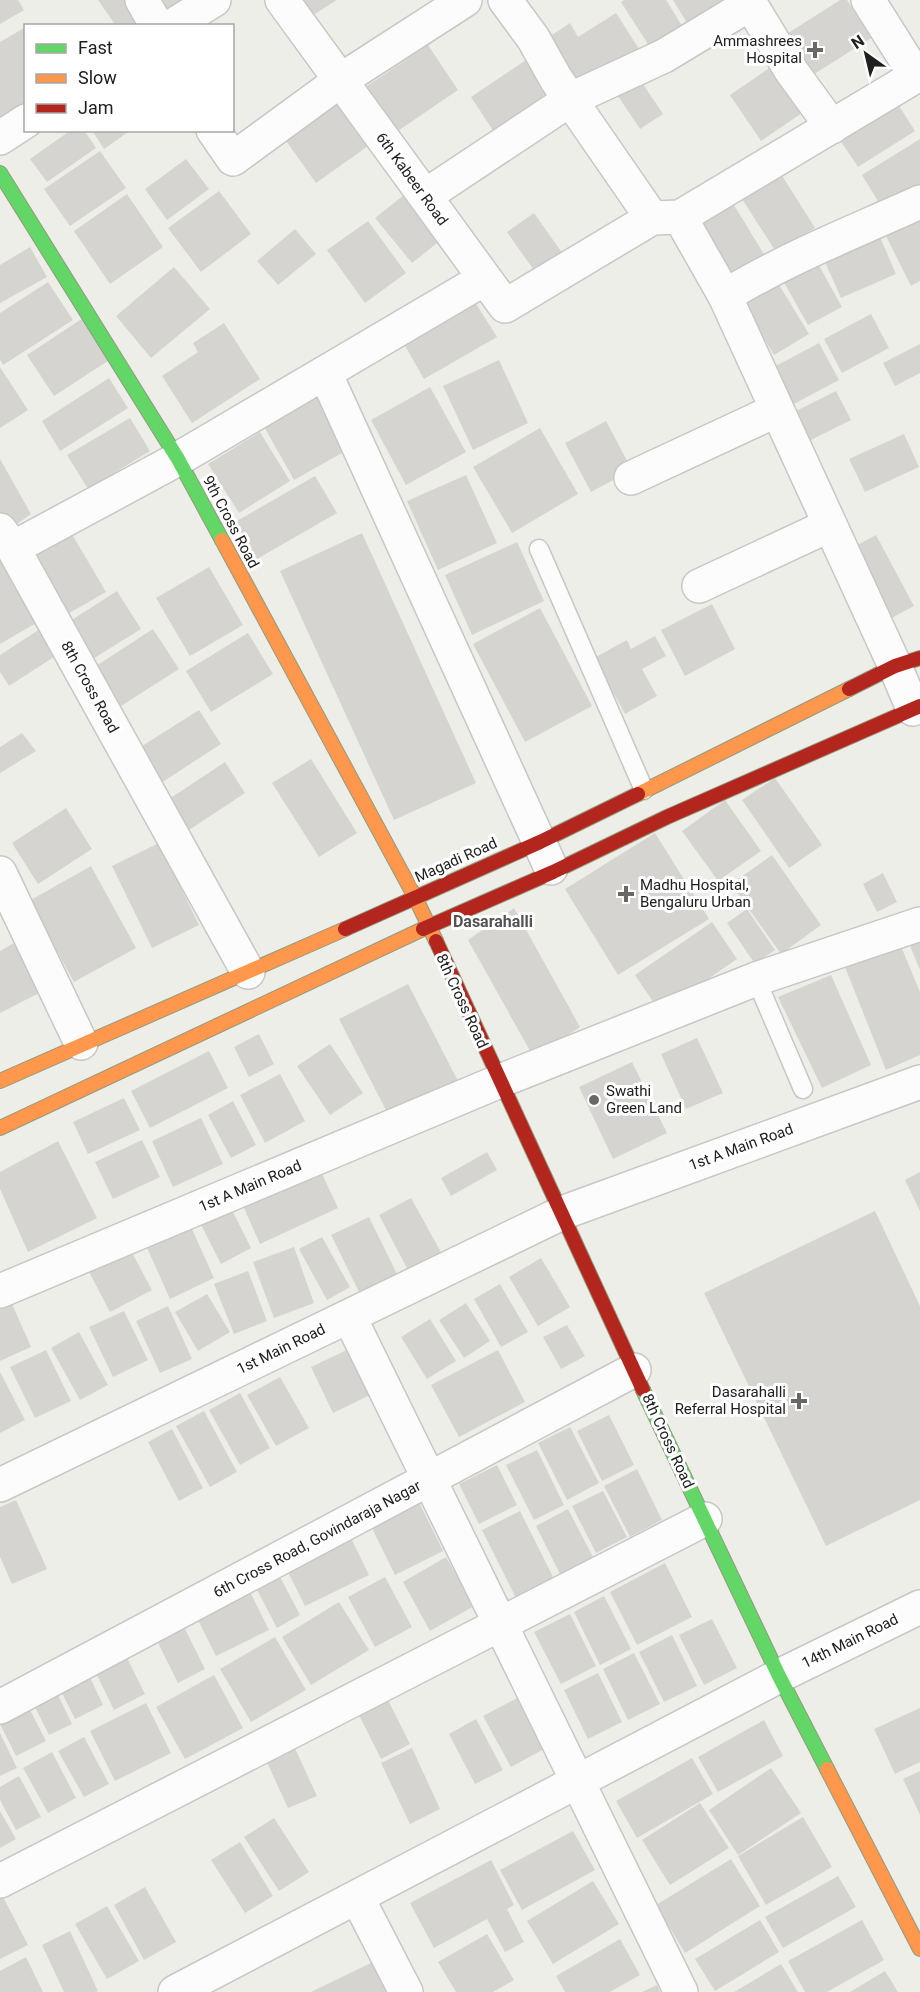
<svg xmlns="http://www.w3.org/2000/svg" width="920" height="1992" font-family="Roboto,sans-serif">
<rect width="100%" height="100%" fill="#eeeee9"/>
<path fill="#d5d4d0" d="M0,0H18L24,10L0,24Z
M98,0H134L147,26H116Z
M152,0H204L167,24Z
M291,0H337L304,21Z
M624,0H666L684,29L651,49L621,2Z
M673,0H726L689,26Z
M840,0H847L871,38L808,78L782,37Z
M616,13L641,52L583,90L549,37L570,23L578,37Z
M26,27V108L0,123V42Z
M428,45L458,90L389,137L358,92Z
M529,58L555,95L496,135L471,97Z
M771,67L802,113L761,141L730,95Z
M637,75L663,114L640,129L614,90Z
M338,99L371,144L316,183L284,138Z
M896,101L915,131L858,167L838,137Z
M71,130H84L96,148L47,182L30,159Z
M92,130H131L104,149Z
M920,139V184L882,208L862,175Z
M100,151L126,188L70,226L44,189Z
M186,159L209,189L167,220L145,189Z
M776,166L815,228L776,252L737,191Z
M219,191L251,234L201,272L168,228Z
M409,191L446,236L412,263L375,218Z
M127,194L163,247L110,284L74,231Z
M729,197L770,264L729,289L688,221Z
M534,213L565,257L538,276L507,232Z
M920,220V281L911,286L886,236Z
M368,221L406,273L365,303L327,250Z
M295,229L316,254L278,285L257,261Z
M880,237L896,274L841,298L825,262Z
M30,247L47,277L0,303V265Z
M816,260L842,307L808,325L782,279Z
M174,267L210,309L151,358L116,316Z
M775,278L809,334L774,355L740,299Z
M48,282L73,320L3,365L0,360V313Z
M475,302L497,337L424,379L404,344Z
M871,314L889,348L842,373L824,339Z
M83,318L111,359L54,396L27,355Z
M224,323L260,379L192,423L162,376L198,352L193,343Z
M819,343L839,380L792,405L772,368Z
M920,344V373L895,386L883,363Z
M499,360L528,423L473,450L443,386Z
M0,367L28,410L0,428Z
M109,378L128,408L60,451L42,421Z
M430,387L466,452L406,485L371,420Z
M325,390L356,445L294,480L263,425Z
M836,391L851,420L803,444L788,415Z
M130,418L150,451L88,489L67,455Z
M606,421L632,470L591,492L565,443Z
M540,428L578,494L512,533L473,467Z
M260,432L290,481L239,513L208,464Z
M904,434L919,467L865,492L849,459Z
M0,459L31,514L10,529L0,511Z
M466,475L497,543L438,570L407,501Z
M315,476L337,513L257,559L235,522Z
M69,529L106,592L64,616L28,553Z
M362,533L476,783L394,820L280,571Z
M876,535L914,606L888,620L850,549Z
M517,542L544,601L472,635L445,575Z
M0,556L38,622L0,644Z
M209,567L243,625L190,656L156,598Z
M117,591L141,629L91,660L67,623Z
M712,604L735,649L685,676L661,630Z
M540,608L592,706L525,742L473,644Z
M43,627L60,653L9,686L0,672V655Z
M153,629L179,669L121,706L96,666Z
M248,633L273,674L211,712L186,671Z
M655,636L666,656L642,669L657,696L625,714L594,658L627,640L631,649Z
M199,710L221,744L161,783L139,748Z
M22,733L36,751L0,773V747Z
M311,759L357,833L319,857L272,783Z
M225,762L245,793L183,834L163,803Z
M775,778L822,845L789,868L742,800Z
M725,800L761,851L718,881L682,831Z
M66,808L92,849L38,884L12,843Z
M655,833L709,919L618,975L565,889Z
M159,843L199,925L152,948L112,866Z
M772,855L821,925L781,954L731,884Z
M91,866L136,948L74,982L29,901Z
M883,873L897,902L877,912L863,884Z
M514,908L580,1027L534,1058L468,940Z
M747,909L775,950L755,964L727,923Z
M712,922L737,959L660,1012L635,975Z
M920,936V970L908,941Z
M14,943L39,993L0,1013V951Z
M900,944L920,992V1055L886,1070L845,967Z
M831,975L871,1065L822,1088L778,997Z
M408,984L458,1081L389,1116L339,1019Z
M259,1034L274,1064L249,1077L234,1047Z
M697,1038L723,1093L686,1109L661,1054Z
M330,1044L363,1093L330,1115L297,1066Z
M209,1051L228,1088L150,1128L131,1091Z
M632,1062L667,1133L613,1159L579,1087Z
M280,1074L305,1121L265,1143L240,1095Z
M124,1098L140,1130L88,1154L73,1122Z
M233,1101L256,1145L231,1158L208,1115Z
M201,1118L223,1164L173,1187L152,1141Z
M142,1140L160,1177L113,1199L95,1162Z
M58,1141L97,1218L28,1252L0,1189V1172Z
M487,1152L497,1170L451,1196L441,1178Z
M317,1163L338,1208L260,1244L240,1199Z
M920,1172V1211L905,1180Z
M411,1198L442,1254L409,1272L379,1215Z
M227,1200L251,1248L221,1264L196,1215Z
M875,1211L920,1306V1500L826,1546L704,1293Z
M369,1217L399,1278L361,1296L331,1235Z
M188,1220L214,1278L170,1299L144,1241Z
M322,1237L350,1287L327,1300L299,1249Z
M294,1247L314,1303L274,1318L253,1262Z
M130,1249L152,1290L110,1312L89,1272Z
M541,1258L570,1307L538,1326L509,1277Z
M248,1271L267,1321L234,1334L214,1284Z
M500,1284L528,1332L501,1347L474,1299Z
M207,1294L230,1332L198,1351L175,1312Z
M10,1299L31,1347L0,1361V1304Z
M466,1303L490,1341L464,1358L439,1320Z
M168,1306L192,1359L160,1373L136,1321Z
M124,1311L148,1360L113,1377L89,1327Z
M430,1319L456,1361L427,1379L401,1337Z
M567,1325L585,1356L561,1369L543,1337Z
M79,1332L108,1385L80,1400L51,1348Z
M349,1349L370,1395L333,1413L311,1367Z
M46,1350L71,1401L35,1418L10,1367Z
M498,1350L525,1402L459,1437L431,1385Z
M0,1372L25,1420L0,1433Z
M280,1377L309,1428L276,1446L247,1395Z
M240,1393L270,1448L240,1465L209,1410Z
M204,1411L237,1472L210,1487L176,1426Z
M609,1415L634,1465L602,1481L577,1431Z
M570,1427L599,1483L567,1500L538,1443Z
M172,1429L203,1488L179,1501L148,1442Z
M537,1450L564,1505L534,1520L506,1465Z
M497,1465L517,1505L479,1524L459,1484Z
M637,1469L662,1520L630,1537L604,1486Z
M603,1491L627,1537L596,1553L572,1506Z
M415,1494L443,1551L395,1575L367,1518Z
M16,1500L47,1569L12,1584L0,1557V1507Z
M568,1509L594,1559L561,1576L536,1526Z
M520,1511L554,1579L516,1598L482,1530Z
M350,1536L369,1575L305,1606L286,1568Z
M446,1557L474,1606L430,1631L403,1582Z
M665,1563L692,1617L637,1645L610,1592Z
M278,1573L300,1615L277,1628L255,1586Z
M385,1577L412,1627L375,1647L348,1597Z
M246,1584L269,1630L216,1656L193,1610Z
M604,1596L631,1649L600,1665L574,1612Z
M339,1602L369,1650L311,1685L282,1637Z
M570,1614L596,1666L561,1684L534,1632Z
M180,1619L205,1669L178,1683L153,1633Z
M712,1619L737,1668L704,1685L679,1635Z
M672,1635L697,1686L664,1702L639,1652Z
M275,1637L306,1690L251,1722L220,1669Z
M634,1653L660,1704L628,1720L603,1669Z
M125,1654L145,1694L114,1710L94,1669Z
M598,1673L622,1722L588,1739L564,1690Z
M89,1675L103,1705L75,1719L60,1689Z
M214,1675L243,1728L185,1759L156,1707Z
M56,1691L72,1724L49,1735L33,1703Z
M385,1694L410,1744L381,1759L356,1709Z
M519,1697L546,1748L511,1767L483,1716Z
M25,1700L46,1741L16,1756L0,1724V1712Z
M146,1703L171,1753L115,1781L90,1731Z
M920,1708V1762L895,1774L874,1729Z
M476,1719L503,1770L475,1784L449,1734Z
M764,1720L783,1756L718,1792L698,1757Z
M0,1733L17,1768L0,1776Z
M84,1737L109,1784L84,1797L58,1751Z
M292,1742L317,1796L288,1808L264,1756Z
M412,1748L440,1809L410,1824L381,1763Z
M52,1752L76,1798L48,1813L23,1768Z
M692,1758L713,1794L637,1838L616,1801Z
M771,1768L801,1813L738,1855L709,1810Z
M920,1771V1815L903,1779Z
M19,1776L41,1817L16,1830L0,1800V1787Z
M700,1803L729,1848L670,1885L642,1840Z
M0,1811L16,1839L0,1848Z
M803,1817L832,1867L766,1905L738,1856Z
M274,1818L309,1872L279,1891L244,1837Z
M573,1831L595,1870L522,1910L500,1870Z
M240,1842L273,1896L245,1913L211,1860Z
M731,1859L760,1906L685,1953L656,1905Z
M491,1860L514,1905L507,1909L524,1942L505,1952L487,1919L434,1948L410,1903Z
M838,1876L856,1907L783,1948L765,1917Z
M593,1881L619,1924L553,1964L527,1921Z
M145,1887L176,1942L144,1960L114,1905Z
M0,1891L28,1945L0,1959Z
M107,1906L139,1961L107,1979L75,1924Z
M760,1920L779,1952L715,1991L695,1959Z
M862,1920L884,1960L827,1992H805L788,1961Z
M70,1931L98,1991L95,1992H64L42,1945Z
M487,1934L514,1980L493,1992H456L438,1962Z
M620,1939L640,1975L610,1992H565L556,1976Z
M26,1957L43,1992H0V1971Z
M375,1961L390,1992H311Z
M781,1964L798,1992H734Z
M885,1971L898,1992H850Z
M657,1985L660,1992H642Z"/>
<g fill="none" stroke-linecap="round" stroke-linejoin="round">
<g stroke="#c7c7c5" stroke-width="21">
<path id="lane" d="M539,549L644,790
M756,979L803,1089"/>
</g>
<g stroke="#c7c7c5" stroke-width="36">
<path id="street" d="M142,0L157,26
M282,0L505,306L652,218
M505,0L533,38L556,79L652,218L680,217L725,296L895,666L913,709
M748,0L790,69L832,127
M172,26L214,0
M213,130L233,159L341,80L465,0
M0,138L26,121
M425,196L571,99L664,56L750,4
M680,217L916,76L868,0
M725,296C787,258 854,232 920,202
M325,373L551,868
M631,478L777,410
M0,530L13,548L248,972
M13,548L178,459L484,279
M699,586L830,525
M0,873L81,1043
M0,1291L500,1081L756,979L920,924
M349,1316L681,1992
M0,1485L562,1213L920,1082
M0,1707L634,1370
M0,1881L705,1519
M357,1897L406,1992
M175,1992L779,1676L920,1607"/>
</g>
<g stroke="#939a7f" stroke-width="16">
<path id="fast" d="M0,173L178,459L222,540
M643,1390L779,1676L827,1769"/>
</g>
<g stroke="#939a7f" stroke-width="16">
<path id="slow" d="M222,540L415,897L436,941
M638,794L849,689
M0,1081L345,929
M0,1128L423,929
M827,1769L920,1949"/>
</g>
<g stroke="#939a7f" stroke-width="16">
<path id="jam" d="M849,689L895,666L920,658
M345,929L540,842L638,794
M423,929L553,872L667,817L920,706
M436,941L643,1390"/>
</g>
<use href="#lane" stroke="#fcfcfc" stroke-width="18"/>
<use href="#street" stroke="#fcfcfc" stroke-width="33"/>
<use href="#fast" stroke="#63d668" stroke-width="14"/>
<use href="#slow" stroke="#ff974d" stroke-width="14"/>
<use href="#jam" stroke="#b3261e" stroke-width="14"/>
</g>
<g fill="#686866" stroke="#fff" stroke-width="2">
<path d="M812 41h6v6h6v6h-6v6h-6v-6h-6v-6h6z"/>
<path d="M623 885h6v6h6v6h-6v6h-6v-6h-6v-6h6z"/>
<circle cx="594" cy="1100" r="6"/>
<path d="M796 1392h6v6h6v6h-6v6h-6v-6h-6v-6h6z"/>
</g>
<g text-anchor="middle" stroke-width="6" stroke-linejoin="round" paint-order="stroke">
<g font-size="15" fill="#202020" stroke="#fff" text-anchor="end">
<text x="802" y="46">Ammashrees<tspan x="802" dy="17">Hospital</tspan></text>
<text x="640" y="890" text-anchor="start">Madhu Hospital,<tspan x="640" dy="17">Bengaluru Urban</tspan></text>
<text x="606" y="1096" text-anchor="start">Swathi<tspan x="606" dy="17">Green Land</tspan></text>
<text x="786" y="1397">Dasarahalli<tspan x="786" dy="17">Referral Hospital</tspan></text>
</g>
<g font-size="15" fill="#202020" stroke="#fff">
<text transform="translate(412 179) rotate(54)" y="5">6th Kabeer Road</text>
<text transform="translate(231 522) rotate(62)" y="5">9th Cross Road</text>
<text transform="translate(90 687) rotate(61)" y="5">8th Cross Road</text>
<text transform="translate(456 860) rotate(-24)" y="5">Magadi Road</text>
<text transform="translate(462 1001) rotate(65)" y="5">8th Cross Road</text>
<text transform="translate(741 1147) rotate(-20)" y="5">1st A Main Road</text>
<text transform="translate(250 1186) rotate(-23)" y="5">1st A Main Road</text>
<text transform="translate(281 1349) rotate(-26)" y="5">1st Main Road</text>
<text transform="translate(668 1441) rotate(65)" y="5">8th Cross Road</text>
<text transform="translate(317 1539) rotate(-28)" y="5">6th Cross Road, Govindaraja Nagar</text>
<text transform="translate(850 1641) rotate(-26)" y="5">14th Main Road</text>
</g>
<g font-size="16" font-weight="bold" fill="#535353" stroke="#fff">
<text x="493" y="927">Dasarahalli</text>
</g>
</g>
<rect x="24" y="24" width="210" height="108" fill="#ffffff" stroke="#a6a6a6" stroke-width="1.5"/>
<rect x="36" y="44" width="30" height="9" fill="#63d668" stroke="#a6a6a6" stroke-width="1.5"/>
<text x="78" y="54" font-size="18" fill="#202020">Fast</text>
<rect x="36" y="74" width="30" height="9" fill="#ff974d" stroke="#a6a6a6" stroke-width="1.5"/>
<text x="78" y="84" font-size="18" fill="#202020">Slow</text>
<rect x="36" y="104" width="30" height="9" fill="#b3261e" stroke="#a6a6a6" stroke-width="1.5"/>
<text x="78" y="114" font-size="18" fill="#202020">Jam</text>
<g transform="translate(866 54) rotate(326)" stroke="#ffffff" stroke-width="4.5" paint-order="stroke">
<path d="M0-4.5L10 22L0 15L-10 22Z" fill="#202020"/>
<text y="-9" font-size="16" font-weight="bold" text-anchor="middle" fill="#202020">N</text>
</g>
</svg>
